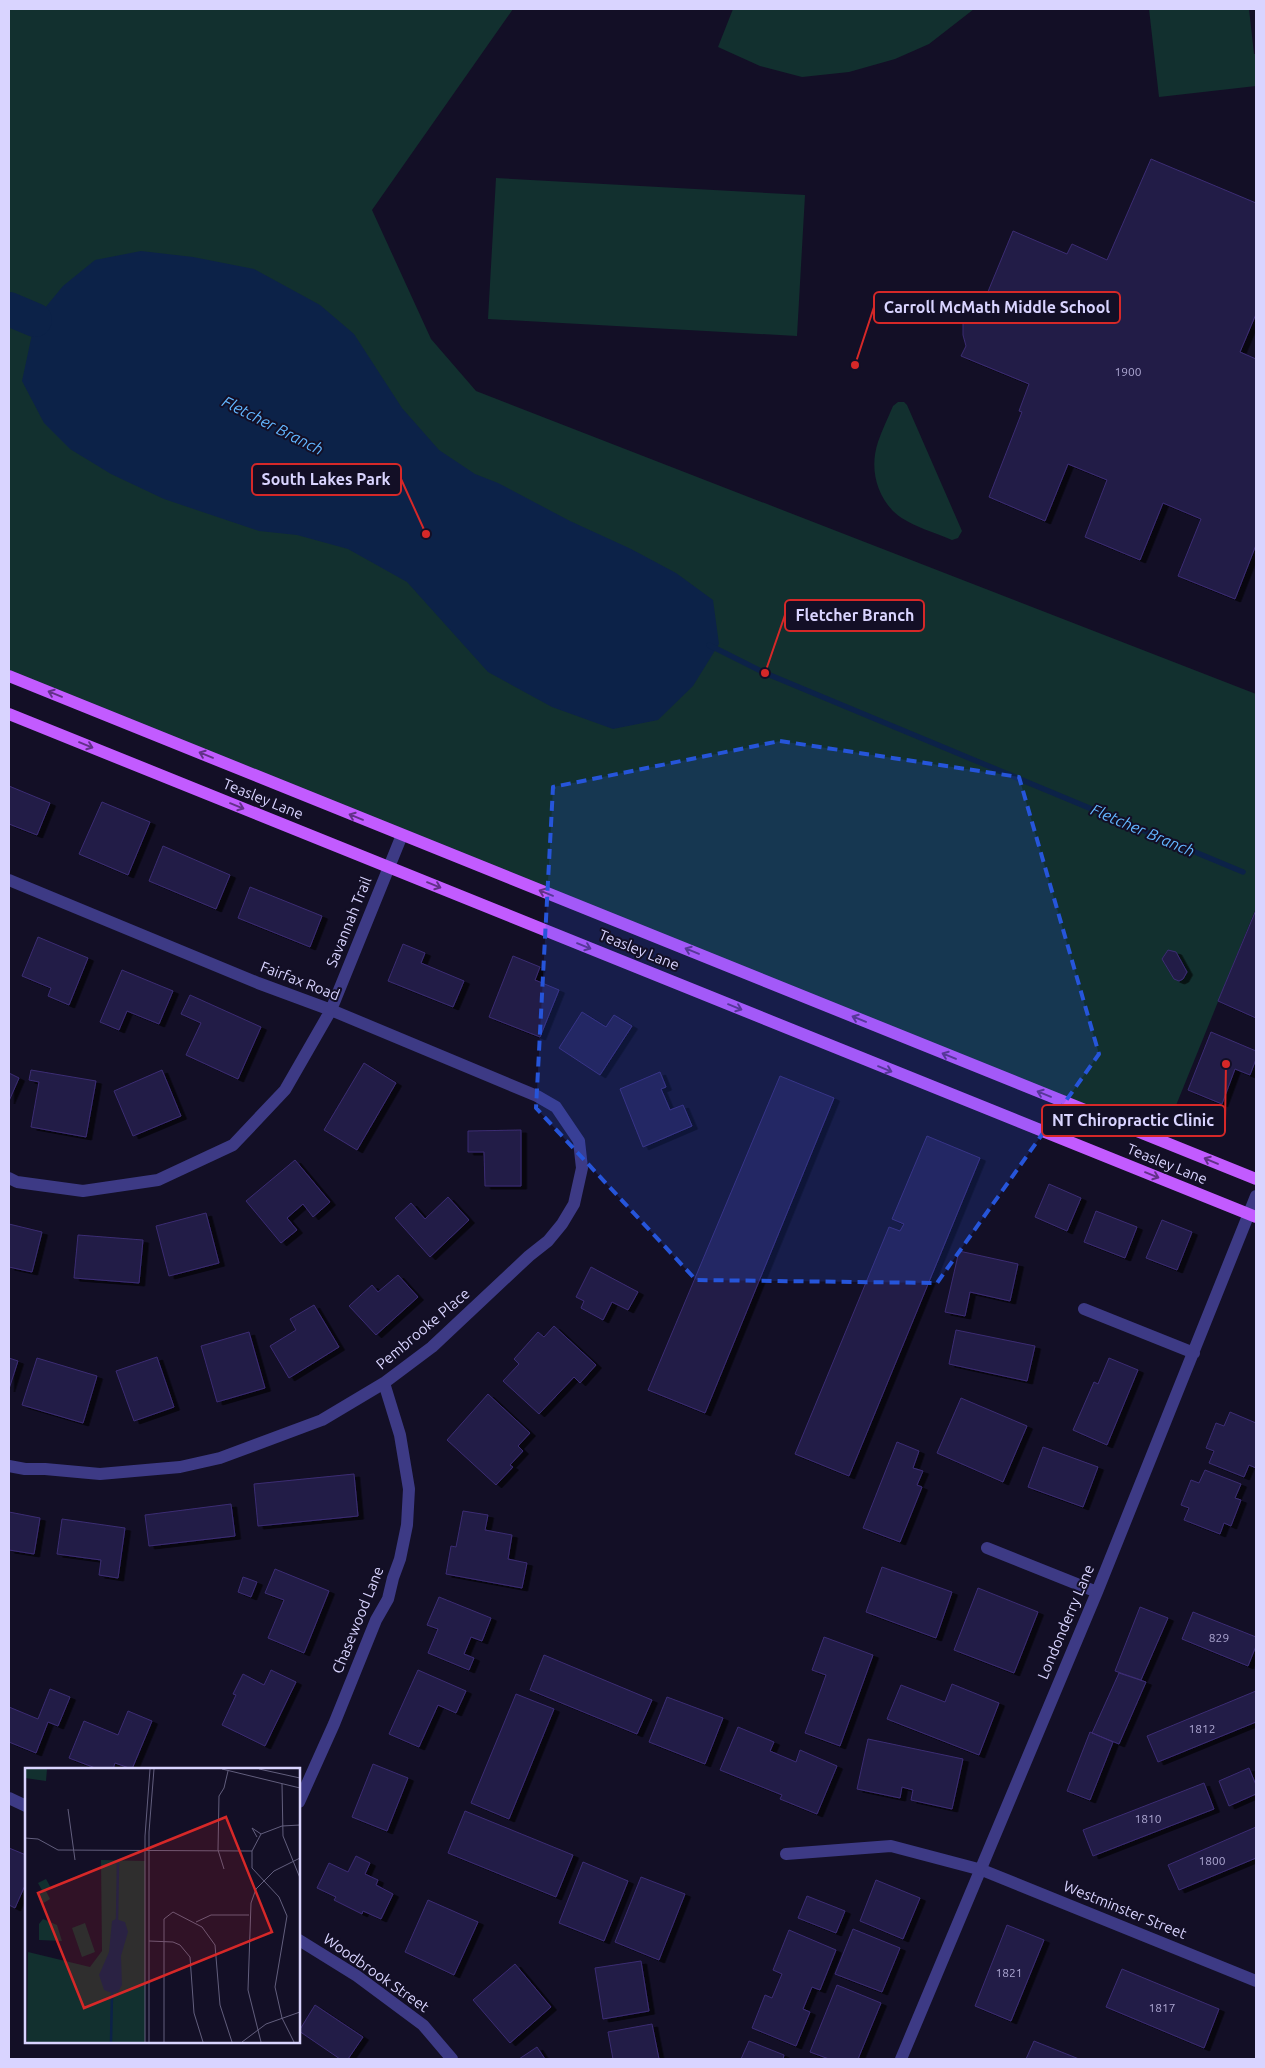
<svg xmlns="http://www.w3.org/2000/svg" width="1265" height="2068" font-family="Ubuntu,sans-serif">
<defs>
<filter id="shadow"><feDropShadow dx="5.5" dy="3" stdDeviation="0" flood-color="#0009"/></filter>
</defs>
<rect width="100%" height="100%" fill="#130f26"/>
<path fill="#12302f" d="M9,9H513L372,210L431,339L476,391L1256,694V908L1162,1140L9,676Z
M733,9H974L929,44L895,59L849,72L802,77L760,66L718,47Z
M1149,9H1249L1254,54H1256V86L1159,97Z
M496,178L805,195L797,336L488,319Z
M898,402H904L907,405L962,531L958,538L952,540C934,532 907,525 893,511C875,492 870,466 878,442C882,430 888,418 893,406Z"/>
<path fill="#0c2248" d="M141,251L193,257L254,269L320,305L354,334L402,408L439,450L475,474L498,483L570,521L631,549L676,573L713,600L719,644L693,686L658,720L613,729L552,707L488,672L407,582L348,549L297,535L259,531L164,499L111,474L70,449L44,423L22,381L35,320L63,286L95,260Z"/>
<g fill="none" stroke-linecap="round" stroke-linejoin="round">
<path stroke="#0c2248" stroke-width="5.5" d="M709,645L765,673L1243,872"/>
<path stroke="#0c2248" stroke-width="34" d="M9,309L35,320"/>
</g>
<path fill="#241b47" stroke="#3b2d73" filter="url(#shadow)" d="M1151,159L1256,203V314L1240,352L1256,359V545L1235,599L1178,576L1201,519L1163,503L1140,560L1085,537L1107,480L1068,464L1045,521L989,497L1022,412L1019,411L1029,384L961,356L966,346L963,335V324L968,313L987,294L1013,231L1067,254L1072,244L1107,260Z
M9,786L50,803L37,835L9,824Z
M102,802L150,822L128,875L79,854Z
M163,846L230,875L216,909L149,881Z
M250,887L322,916L310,947L238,918Z
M1256,910V1018L1218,1001Z
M38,937L88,958L69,1005L48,996L51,988L22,976Z
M403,944L425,953L421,963L464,981L453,1007L388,981Z
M1168,950L1176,952L1187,972L1183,979L1179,981L1174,979L1162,959Z
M513,956L540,967L535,980L559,990L540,1037L489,1017Z
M122,970L173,991L159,1024L127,1011L119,1030L100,1022Z
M190,995L261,1027L238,1079L186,1055L201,1023L181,1014Z
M582,1012L606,1027L614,1015L632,1026L600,1075L559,1048Z
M1211,1032L1256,1051V1059L1250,1075L1235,1069L1222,1104L1188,1090Z
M364,1063L396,1083L357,1150L324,1130Z
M31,1070L96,1081L86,1137L31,1127L39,1082L29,1080Z
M162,1070L181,1116L133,1136L114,1091Z
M660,1072L666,1087L661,1089L670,1110L683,1105L692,1126L643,1147L620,1089Z
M9,1073L19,1078L9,1101Z
M780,1076L834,1098L705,1413L648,1390Z
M521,1130V1186H485L484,1152H468V1131Z
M927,1136L980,1158L849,1476L795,1454L889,1227L900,1231L904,1224L892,1219Z
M295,1160L330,1202L313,1217L303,1204L287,1218L297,1230L281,1243L246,1201Z
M1049,1184L1081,1198L1067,1231L1035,1217Z
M448,1197L469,1220L430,1257L395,1218L411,1203L425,1219Z
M1096,1211L1137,1227L1125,1258L1084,1242Z
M206,1213L219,1263L169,1276L156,1226Z
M1162,1220L1192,1232L1177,1270L1146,1258Z
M9,1224L42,1232L32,1272L9,1267Z
M78,1235L143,1240L139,1283L74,1278Z
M959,1251L1018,1264L1010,1301L970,1292L965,1316L945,1312Z
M591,1267L638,1292L628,1310L612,1302L603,1320L581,1308L584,1301L576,1297Z
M398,1275L418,1297L376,1335L349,1306L372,1285L378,1292Z
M314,1305L339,1347L289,1378L270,1346L296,1330L290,1319Z
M554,1326L596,1365L580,1383L574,1377L539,1414L503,1381L519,1364L514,1359L538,1332L544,1337Z
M956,1330L1035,1346L1027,1381L949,1364Z
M249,1332L265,1388L217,1402L201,1346Z
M157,1357L174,1407L134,1421L116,1371Z
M9,1358L18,1361L9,1389Z
M37,1358L97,1376L83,1423L22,1405Z
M1109,1358L1138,1370L1107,1445L1073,1430L1094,1382L1098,1384Z
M488,1394L530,1433L518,1446L523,1451L510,1465L513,1467L496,1485L447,1440Z
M961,1398L1027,1426L1003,1482L937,1453Z
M1230,1412L1256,1423V1468L1249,1465L1244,1477L1209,1463L1214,1451L1206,1448L1216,1423L1224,1426Z
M897,1442L919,1451L913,1468L923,1471L917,1485L922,1487L900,1542L863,1528Z
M1043,1447L1098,1467L1083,1507L1028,1487Z
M1205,1470L1241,1484L1235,1498L1241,1500L1231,1526L1224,1523L1220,1534L1184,1520L1189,1508L1181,1505L1191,1480L1199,1483Z
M354,1474L358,1516L258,1526L254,1484Z
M231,1504L235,1536L149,1546L145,1515Z
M463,1511L488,1515L485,1530L512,1535L508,1559L527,1563L522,1588L446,1574L451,1546L456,1547Z
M9,1512L40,1518L34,1554L9,1550Z
M62,1519L125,1528L118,1578L99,1575L101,1560L57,1554Z
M882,1567L952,1592L936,1638L866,1612Z
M275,1569L329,1591L304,1653L268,1638L284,1600L265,1593Z
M243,1577L257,1582L251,1597L238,1592Z
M978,1588L1038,1612L1014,1673L954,1650Z
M439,1597L491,1618L482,1641L471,1637L464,1654L474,1658L469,1670L428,1653L438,1629L427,1625Z
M1140,1607L1168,1618L1141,1680L1115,1671Z
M1193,1612L1256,1637V1646L1248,1666L1182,1639Z
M824,1637L873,1655L840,1746L805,1733L826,1675L812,1670Z
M544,1655L652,1700L637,1734L530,1690Z
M271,1670L296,1682L265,1746L222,1725L236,1695L233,1694L243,1674L264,1685Z
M418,1670L466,1691L456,1713L438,1705L419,1747L389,1734Z
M1119,1673L1146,1682L1119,1744L1092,1733Z
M952,1684L999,1703L979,1755L887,1719L901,1685L945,1702Z
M50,1689L70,1697L58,1726L48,1722L36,1753L9,1742V1707L38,1719Z
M1256,1691V1722L1158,1762L1147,1736Z
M516,1694L554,1709L509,1819L471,1803Z
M667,1697L723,1718L705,1764L649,1742Z
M128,1711L152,1721L132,1769L115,1763L113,1769H98L69,1758L84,1721L118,1735Z
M738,1727L774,1742L770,1751L796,1762L800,1750L837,1766L817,1814L780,1799L782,1795L720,1770Z
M1090,1732L1113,1742L1090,1800L1067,1791Z
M868,1739L963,1759L952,1809L911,1800L913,1790L902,1787L900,1798L857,1789Z
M373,1764L408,1778L387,1831L352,1817Z
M1249,1768L1256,1785V1794L1229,1806L1219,1781Z
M1204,1783L1214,1809L1093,1856L1083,1830Z
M465,1811L573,1855L556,1897L448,1853Z
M1256,1827V1858L1179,1890L1168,1865Z
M9,1848L26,1855V1883L15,1908L9,1905Z
M356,1856L370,1863L365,1874L378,1880L376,1885L393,1894L381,1919L363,1911L362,1914L334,1900L336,1897L317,1888L329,1863L348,1872Z
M583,1862L628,1881L604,1941L559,1923Z
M641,1877L685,1894L659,1960L615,1942Z
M876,1880L920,1898L903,1939L860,1921Z
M807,1896L845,1911L836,1933L798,1918Z
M428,1900L478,1922L454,1975L405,1952Z
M1007,1925L1044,1940L1011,2021L975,2006Z
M853,1929L900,1948L882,1992L835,1974Z
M789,1930L836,1950L820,1990L812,1987L803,2009L810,2012L796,2046L752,2028L765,1995L772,1998L782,1974L773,1970Z
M641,1961L649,2011L603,2019L595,1968Z
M515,1964L551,2007L510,2043L473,2000Z
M1122,1969L1219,2009L1204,2048L1106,2007Z
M837,1985L881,2003L858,2059H829L810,2052Z
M315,2005L363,2037L348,2059H340L299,2031Z
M652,2024L659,2059H613L608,2032Z
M749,2041L784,2055L783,2059H741Z
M1034,2041L1079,2059H1026Z
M537,2047L545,2059H519Z"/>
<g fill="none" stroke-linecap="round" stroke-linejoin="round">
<path stroke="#3d3a85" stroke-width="12" d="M9,880L258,983L331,1010L537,1096L556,1107L579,1141L582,1168L574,1204L562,1224L548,1241L529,1256L432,1347L384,1383L322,1420L220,1458L180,1467L100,1474L45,1469H25L9,1466
M9,1178L17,1182L83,1191L158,1180L233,1145L285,1090L331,1010L402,835
M1084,1309L1194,1353
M987,1548L1097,1592
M9,1798L26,1806
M299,1802L334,1724L376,1620L388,1599L393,1578L400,1559L407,1525L409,1489L400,1435L384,1383
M786,1854L891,1846L982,1870L1256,1981
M299,1940L357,1976L423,2025L452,2059
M901,2059L1097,1592L1256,1196"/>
<path stroke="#c25bff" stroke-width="12" d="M9,676L1256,1179
M9,714L1256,1217"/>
</g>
<defs><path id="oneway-shaft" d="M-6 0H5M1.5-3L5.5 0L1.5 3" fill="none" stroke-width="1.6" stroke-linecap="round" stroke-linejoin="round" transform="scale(1.25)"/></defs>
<g stroke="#623188">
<use href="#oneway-shaft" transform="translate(55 694) rotate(-158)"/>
<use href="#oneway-shaft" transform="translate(86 745) rotate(22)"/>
<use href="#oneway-shaft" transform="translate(206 755) rotate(-158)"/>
<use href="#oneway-shaft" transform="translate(237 806) rotate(22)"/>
<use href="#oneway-shaft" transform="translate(356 817) rotate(-158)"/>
<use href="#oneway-shaft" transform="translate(434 885) rotate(22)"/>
<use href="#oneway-shaft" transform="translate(546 893) rotate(-158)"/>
<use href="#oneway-shaft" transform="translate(584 946) rotate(22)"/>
<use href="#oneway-shaft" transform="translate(692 951) rotate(-158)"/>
<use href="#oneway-shaft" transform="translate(735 1007) rotate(22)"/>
<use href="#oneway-shaft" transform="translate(859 1019) rotate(-158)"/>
<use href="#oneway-shaft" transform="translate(949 1056) rotate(-158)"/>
<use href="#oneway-shaft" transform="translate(885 1069) rotate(22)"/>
<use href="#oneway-shaft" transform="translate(1044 1094) rotate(-158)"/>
<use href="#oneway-shaft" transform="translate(1211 1161) rotate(-157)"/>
<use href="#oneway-shaft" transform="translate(1152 1175) rotate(22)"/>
</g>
<path fill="#2655da" fill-opacity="0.2" stroke="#2655da" stroke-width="4" stroke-dasharray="10 6" stroke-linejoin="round" d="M780,741L1019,777L1099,1054L937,1283L696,1280L536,1108L553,787Z"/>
<g text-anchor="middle" stroke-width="4" stroke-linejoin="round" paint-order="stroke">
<g font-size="12" fill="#aca6d1">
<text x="1128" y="376">1900</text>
<text x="1219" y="1642">829</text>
<text x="1202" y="1733">1812</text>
<text x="1148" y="1823">1810</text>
<text x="1212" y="1865">1800</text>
<text x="1009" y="1977">1821</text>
<text x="1162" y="2012">1817</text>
</g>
<g font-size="15" fill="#d9d4ff" stroke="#130f26">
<text transform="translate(263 799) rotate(22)" y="5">Teasley Lane</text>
<text transform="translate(349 922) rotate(-68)" y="5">Savannah Trail</text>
<text transform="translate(639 950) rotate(22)" y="5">Teasley Lane</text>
<text transform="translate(300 981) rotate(21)" y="5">Fairfax Road</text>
<text transform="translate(1167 1164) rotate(22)" y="5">Teasley Lane</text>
<text transform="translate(423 1329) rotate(-40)" y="5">Pembrooke Place</text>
<text transform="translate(358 1620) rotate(-68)" y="5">Chasewood Lane</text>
<text transform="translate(1066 1622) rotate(-67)" y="5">Londonderry Lane</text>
<text transform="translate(1125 1910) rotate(22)" y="5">Westminster Street</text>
<text transform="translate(376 1973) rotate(35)" y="5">Woodbrook Street</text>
</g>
<g font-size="16" font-style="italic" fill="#62b6ff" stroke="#130f26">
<text transform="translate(273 425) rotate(27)" y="6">Fletcher Branch</text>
<text transform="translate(1143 830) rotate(23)" y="6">Fletcher Branch</text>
</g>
</g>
<g transform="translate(25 1768)">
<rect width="275" height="275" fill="#130f26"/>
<path d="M0,1H22L21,13L0,10ZM76,92L120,93V274H2L3,184L65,199L77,183ZM21,111L26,120L21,123L25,131L17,136L13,127L18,124L13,115ZM18,151L32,157L37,173L14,172V156ZM60,155L70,184L57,189L47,160Z" fill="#12302f"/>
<path d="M91,151L100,154L103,164L96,188L97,217L93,224L87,225L79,222L74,207L84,184L87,153Z" fill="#0c2248"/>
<path fill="none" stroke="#0c2248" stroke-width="2.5" d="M92,152L93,95M86,274L87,225"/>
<path fill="none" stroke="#625e7d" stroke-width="1" d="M197,1L275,20M234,1L275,10M257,16L258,68L275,110M43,41L50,92M232,69L227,60L236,66M0,70L13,71L33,82L227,83M199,101L193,82L194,28L199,20L203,3M171,154L186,147H224M124,173L148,174L155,177L165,189L169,245L178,274M120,274V68L125,1M124,274V64L129,1M139,274V151L148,144L177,159L190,177L195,237L207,274M217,274L241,256L275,244M236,274L223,222L226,135L231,121L249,103L275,90M269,274L257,250L250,219L262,148L254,129L227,100V83L236,66L257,58L275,57"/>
<path fill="#d62828" fill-opacity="0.15" stroke="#d62828" stroke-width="2.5" d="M201,49L247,164L59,240L13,125Z"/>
<rect width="275" height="275" fill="none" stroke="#d9d4ff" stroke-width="2.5"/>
</g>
<path fill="none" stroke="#d62828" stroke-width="2" d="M855 365L874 307M426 534L401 479M765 673L785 615M1226 1064L1225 1121"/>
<g fill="#d62828" stroke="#130f26" stroke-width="2">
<circle cx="855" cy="365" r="5"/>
<circle cx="426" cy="534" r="5"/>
<circle cx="765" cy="673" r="5"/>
<circle cx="1226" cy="1064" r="5"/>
</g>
<g fill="#130f26" stroke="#d62828" stroke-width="2">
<rect x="874" y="292" width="246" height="31" rx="5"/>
<rect x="252" y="464" width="149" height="31" rx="5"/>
<rect x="785" y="600" width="139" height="31" rx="5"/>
<rect x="1042" y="1105" width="183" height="31" rx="5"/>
</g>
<g font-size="16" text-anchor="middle" font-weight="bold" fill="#d9d4ff">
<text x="997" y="313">Carroll McMath Middle School</text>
<text x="326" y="485">South Lakes Park</text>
<text x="855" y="621">Fletcher Branch</text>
<text x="1133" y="1126">NT Chiropractic Clinic</text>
</g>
<rect width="1265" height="2068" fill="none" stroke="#d9d4ff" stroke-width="20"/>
</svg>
